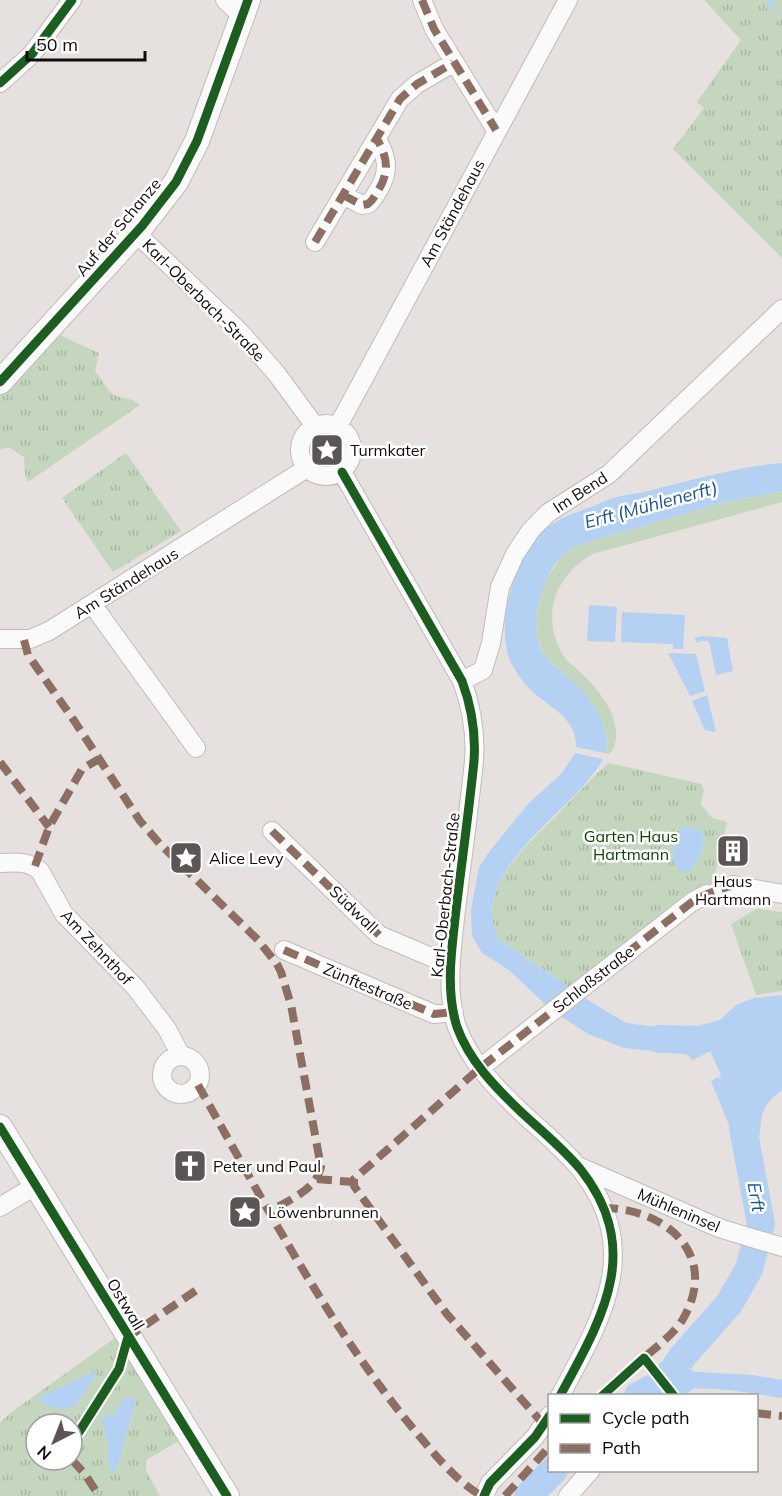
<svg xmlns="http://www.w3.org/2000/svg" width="782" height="1496" font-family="Mulish,sans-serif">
<defs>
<pattern id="park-tufts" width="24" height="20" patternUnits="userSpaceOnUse" patternTransform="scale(1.5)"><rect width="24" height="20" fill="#c5d6be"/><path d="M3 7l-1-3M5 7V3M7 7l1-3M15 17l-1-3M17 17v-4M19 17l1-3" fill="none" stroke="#a8b6a2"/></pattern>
</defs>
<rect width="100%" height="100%" fill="#e6e0de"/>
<path fill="#c5d6be" d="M782,491V502L593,554C555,575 540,616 563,655C566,661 571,664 576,668C594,685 615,707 616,733C616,741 615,749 609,754L605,753L607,744L575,683L544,656L537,638L536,621L540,596L545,582L562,555L572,547L588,542L725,502Z"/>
<path fill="url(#park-tufts)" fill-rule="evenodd" d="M704,0H782V258L673,149L704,108L697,102L741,40Z
M55,333L99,353L95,371C101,378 106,389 113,394C124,401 128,395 140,405L28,482L25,474L24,457L8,447L0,450V393Z
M126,453L181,531L113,572L62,498Z
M609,763L701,784L704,790L701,804L712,818L727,822L713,883L705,887L635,935L571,988L499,940C473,888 528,845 560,812C576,795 591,778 609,763Z
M756,909L782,912V991L756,995L731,924Z
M119,1335L184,1438L146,1460V1470L160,1496H0V1423L9,1414ZM36,1424H72V1460H36Z"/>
<path fill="#b4d1f3" d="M782,463V491L725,502L588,542C579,545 571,547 564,554C542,573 525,632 545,656C554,667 566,674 576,684C594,703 611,727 605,753L576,747C577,719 551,708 533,692C524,684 517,674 511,663C502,643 504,616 509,596C515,575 522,554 536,538C553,520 569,515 591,507C600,504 607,499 617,497C627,494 638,494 648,491C692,480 737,467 782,463Z
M589,605L617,607L615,642L587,641Z
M622,612L685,615L683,649H673V644L621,642Z
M703,636L727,638L733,671L716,675L709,641H699L696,643L695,638Z
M668,653L696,654L705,691L690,696Z
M707,695L716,732L705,730L692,701Z
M575,753L603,759C575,812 464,870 499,940L571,988L548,1007L509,970L482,953L472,936L471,909L479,867L489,852L529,803L562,773Z
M686,826L702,831C705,848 701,865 684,873C666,863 673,843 681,828Z
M782,995V1090C755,1109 764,1120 757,1148L749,1151L738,1147L711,1081L718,1077L722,1082L719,1076L721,1075L699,1026L718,1022L736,1005L754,998Z
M583,997L626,1023L673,1029H694L705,1054L692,1060L688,1055L684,1054L624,1048L588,1034L559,1015Z
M661,1362L683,1371L753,1375L782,1380V1398C749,1393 712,1385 678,1390C668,1391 661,1396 651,1395L643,1387Z
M98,1370L78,1403C63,1415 51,1408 37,1398Z
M126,1396L136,1400L115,1475L108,1464V1444L102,1421L106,1413L112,1416Z"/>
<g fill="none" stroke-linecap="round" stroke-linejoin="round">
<path stroke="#b4d1f3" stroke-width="4.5" d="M769,8L773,0"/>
<path stroke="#b4d1f3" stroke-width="28" d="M660,1039L700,1040L725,1033L782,1024
M667,1380L682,1357L729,1304L749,1269L761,1224L743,1128L745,1111
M638,1396L667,1380H682
M528,1496L554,1470"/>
<g stroke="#c1bcbb" stroke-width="20">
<path id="minor" d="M225,0L242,16
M422,0L434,29L496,130
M0,83L32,54L72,0
M343,195L362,205L368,204C373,200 376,194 379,189C390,170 387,157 377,139
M136,233L240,332L276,373L315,426
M315,242L400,99L417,84L453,63
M300 450a26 26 0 1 1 52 0a26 26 0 1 1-52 0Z
M338,426L568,0
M342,472L462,681C472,708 476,732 474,761C469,811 462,860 456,910C452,948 445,989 457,1027C469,1060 494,1086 519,1110C539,1129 563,1148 581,1170C644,1250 602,1318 560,1396
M92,604L196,748
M0,639H30L49,631L307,468
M462,681L483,670L491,643L500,587L515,554L531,530L548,513L609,474L782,309
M272,831L379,935L450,965
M0,863C14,862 29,861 40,871L64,914L135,987L167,1029L181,1056
M718,890L733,885L782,894
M284,950L434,1014L454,1012
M162 1075a19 19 0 1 1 38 0a19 19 0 1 1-38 0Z
M480,1068L692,902L707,894
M580,1167L719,1228L782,1247
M0,1207L35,1186
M484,1496L490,1483L535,1437L550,1415
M568,1496L591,1470"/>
</g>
<g stroke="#c1bcbb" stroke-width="26">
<path id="major" d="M0,382L142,226L176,182L197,141L248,0
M0,1127L227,1496"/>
</g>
<use href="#minor" stroke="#fbfafa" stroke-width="18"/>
<use href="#major" stroke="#fbfafa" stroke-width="24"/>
<path stroke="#8d6e63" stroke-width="8" stroke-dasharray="15 8" stroke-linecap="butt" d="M422,0L434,29L496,130
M343,195L362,205L368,204C373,200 376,194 379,189C390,170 387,157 377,139
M315,242L400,99L417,84L453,63
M24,640L28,655L73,719L140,821L160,844L258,940L277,964L281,972L291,1005L321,1167C316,1190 289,1200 270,1211
M0,762L49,827
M272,831L379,935
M176,860L186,849
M35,866L49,827L82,769L99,759
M284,950L434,1014L454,1012
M198,1085C264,1202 326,1322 411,1426C432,1451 454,1480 482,1496
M317,1179L353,1182
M603,1208C666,1208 720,1255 683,1319C673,1335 654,1349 640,1361
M128,1339V1337L198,1289
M756,1413L782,1416
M544,1425L446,1313L354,1186V1179L480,1068L692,902L707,894L733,885
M72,1460L85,1474L99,1496
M505,1496L550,1446"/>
<g stroke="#fff" stroke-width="13">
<path id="cycleway" d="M0,83L32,54L72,0
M0,382L142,226L176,182L197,141L248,0
M342,472L462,681C472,708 476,732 474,761C469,811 462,860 456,910C452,948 445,989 457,1027C469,1060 494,1086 519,1110C539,1129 563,1148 581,1170C644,1250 602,1318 560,1396
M0,1127L227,1496
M602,1396L644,1358L674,1396
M72,1443L119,1369L128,1337
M484,1496L490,1483L535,1437L550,1415"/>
</g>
<use href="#cycleway" stroke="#1b5e20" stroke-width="9"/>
</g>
<defs>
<g id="sight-square" transform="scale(1.725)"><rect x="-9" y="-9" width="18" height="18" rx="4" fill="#5b5655" stroke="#fff"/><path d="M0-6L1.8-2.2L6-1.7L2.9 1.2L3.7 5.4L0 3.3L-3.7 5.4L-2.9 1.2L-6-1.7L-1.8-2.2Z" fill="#fff"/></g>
<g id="building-square" transform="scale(1.725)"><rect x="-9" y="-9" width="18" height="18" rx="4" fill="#5b5655" stroke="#fff"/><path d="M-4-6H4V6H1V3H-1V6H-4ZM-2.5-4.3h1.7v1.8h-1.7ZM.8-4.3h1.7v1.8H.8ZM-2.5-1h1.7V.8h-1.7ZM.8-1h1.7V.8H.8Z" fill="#fff"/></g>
<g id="church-square" transform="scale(1.725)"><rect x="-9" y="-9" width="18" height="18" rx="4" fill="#5b5655" stroke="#fff"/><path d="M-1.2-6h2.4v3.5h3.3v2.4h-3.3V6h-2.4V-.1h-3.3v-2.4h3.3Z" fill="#fff"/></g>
</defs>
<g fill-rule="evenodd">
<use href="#sight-square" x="327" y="450"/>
<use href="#building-square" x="733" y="851"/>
<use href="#sight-square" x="186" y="858"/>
<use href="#church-square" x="190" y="1166"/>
<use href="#sight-square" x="245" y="1212"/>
</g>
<g text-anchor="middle" stroke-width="5" stroke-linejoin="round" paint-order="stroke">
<g font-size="16" fill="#100c0b" stroke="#fff">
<text transform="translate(452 213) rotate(-62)" y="6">Am Ständehaus</text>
<text transform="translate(118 227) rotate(-50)" y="6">Auf der Schanze</text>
<text transform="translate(204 300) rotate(45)" y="6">Karl-Oberbach-Straße</text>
<text transform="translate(580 492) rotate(-33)" y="6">Im Bend</text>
<text transform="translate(126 583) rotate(-32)" y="6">Am Ständehaus</text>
<text transform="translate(445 895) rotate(-84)" y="6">Karl-Oberbach-Straße</text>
<text transform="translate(354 909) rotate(44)" y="6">Südwall</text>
<text transform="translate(97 947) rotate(47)" y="6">Am Zehnthof</text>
<text transform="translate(593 979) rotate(-38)" y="6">Schloßstraße</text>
<text transform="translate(368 986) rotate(23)" y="6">Zünftestraße</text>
<text transform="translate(679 1210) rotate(23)" y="6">Mühleninsel</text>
<text transform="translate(126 1304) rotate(59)" y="6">Ostwall</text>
</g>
<g font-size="16" fill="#100c0b" stroke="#fff" text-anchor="start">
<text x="350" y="456">Turmkater</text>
<text x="209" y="864">Alice Levy</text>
<text x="733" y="887" text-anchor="middle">Haus<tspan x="733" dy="18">Hartmann</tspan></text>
<text x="213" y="1172">Peter und Paul</text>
<text x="268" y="1218">Löwenbrunnen</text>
</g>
<g font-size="16" fill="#094600" stroke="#fff">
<text x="631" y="842">Garten Haus<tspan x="631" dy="18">Hartmann</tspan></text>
</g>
<g font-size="18" font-style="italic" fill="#17538e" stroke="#fff">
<text transform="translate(651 505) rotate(-15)" y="6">Erft (Mühlenerft)</text>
<text transform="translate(756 1197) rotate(80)" y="6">Erft</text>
</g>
</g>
<rect x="548" y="1394" width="210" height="78" fill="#ffffff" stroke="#9f9e9d" stroke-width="1.5"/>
<rect x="560" y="1414" width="30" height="9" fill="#1b5e20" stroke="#9f9e9d" stroke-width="1.5"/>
<text x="602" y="1424" font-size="18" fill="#100c0b">Cycle path</text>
<rect x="560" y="1444" width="30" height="9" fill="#8d6e63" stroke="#9f9e9d" stroke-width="1.5"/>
<text x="602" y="1454" font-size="18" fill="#100c0b">Path</text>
<g transform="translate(54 1442) rotate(222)"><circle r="28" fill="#ffffff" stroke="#9f9e9d" stroke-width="1.5"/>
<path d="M0-4.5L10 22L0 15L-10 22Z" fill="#5b5655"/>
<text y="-9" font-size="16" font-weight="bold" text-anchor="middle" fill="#100c0b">N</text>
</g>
<path d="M27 51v9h118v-9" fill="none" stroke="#100c0b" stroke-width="3"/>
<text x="36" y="51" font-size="18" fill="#100c0b" stroke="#ffffff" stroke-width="4.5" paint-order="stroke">50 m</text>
</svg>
